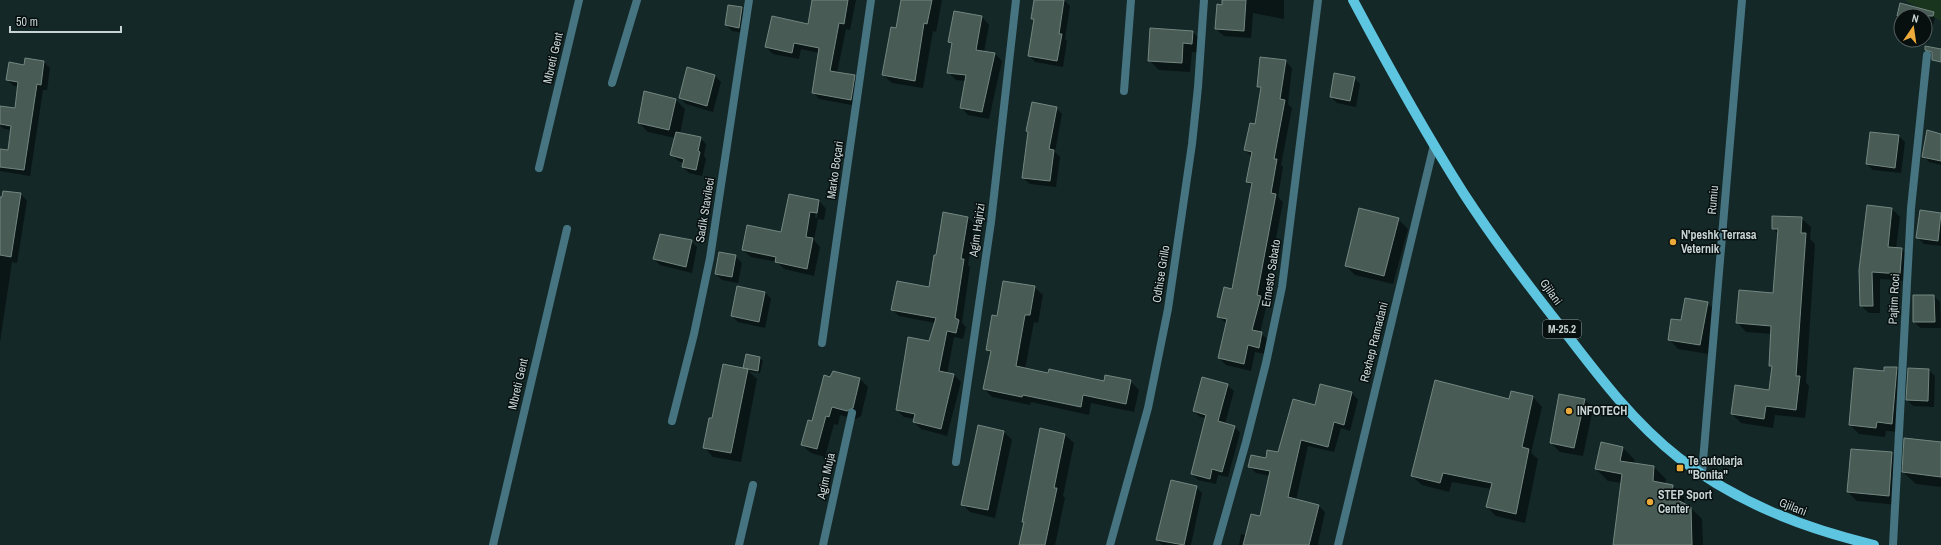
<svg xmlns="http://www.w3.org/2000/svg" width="1941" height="545" font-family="'Archivo Narrow',sans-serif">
<rect width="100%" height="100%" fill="#142828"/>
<path fill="#1a351e" d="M1905,0H1941V21Z"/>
<path fill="#0007" fill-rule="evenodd" d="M813,0H856L850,30L846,29L837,73L854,76L861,83L857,106L819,99L813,92L819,53L801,49L799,59L773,54L766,47L809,25Z
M902,0H942L936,32L933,31L923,88L892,83L883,75L897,29Z
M1035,0H1064L1070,6L1065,39L1067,41L1063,67L1035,62L1029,55L1035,22L1032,18Z
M1223,0H1284V19L1253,13L1251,38L1224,36L1216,29Z
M1901,4L1929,12L1935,18L1928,43L1917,40H1925V16H1901V28L1896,23Z
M729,6L742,8L748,14L745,33L732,31L726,25Z
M982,17L989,25L984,52L995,54L1002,61L989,119L968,115L961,107L966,81L956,80L948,72L952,45L949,42Z
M1193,32L1202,41L1201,53L1192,52L1190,72L1159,70L1149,60Z
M1285,61L1292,68L1288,104L1292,108L1281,165L1283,167L1278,197L1283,202L1264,301L1267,304L1260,333L1269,340L1266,354L1255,352L1251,371L1226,365L1219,358L1227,324L1218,316L1233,290L1253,187L1247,182L1252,157L1245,150L1255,125L1261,90L1258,87Z
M44,62L50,68L47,90H43L30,176L0,171V150L9,151L12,130L4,129L0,125V107L16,109L18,86H14L7,80L25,66Z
M688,69L715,76L721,82L713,112L686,104L680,98Z
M1354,78L1360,84L1356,107L1337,103L1331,97Z
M645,92L676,100L685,109L680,134L700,138L706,144L704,156L706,159L702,176L689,173L683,167L684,163L678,161L672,155L675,138L648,132L639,123Z
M1056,108L1062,114L1055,152L1060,157L1056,187L1030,184L1023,178Z
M1941,135V165L1929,162L1923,156Z
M1899,136L1905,142L1901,173L1873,170L1867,164Z
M3,192L21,194L27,201L17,263L12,262L0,342V198H3Z
M789,195L819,201L826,209L824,220L818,219L814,240L820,247L814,276L784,269L777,262L751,257L743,250L782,233ZM817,205H819L817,218H815Z
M1868,206L1892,209L1900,217L1896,249H1902L1909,257L1907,281L1880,279V313H1869L1861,306Z
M1941,214V246L1924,244L1917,237Z
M968,218L975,224L968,265L970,267L962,323L966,327L963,339L954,337L947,374L954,375L961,382L947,436L921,429L914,422L915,419L904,417L897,410L930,342L935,323L899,316L892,309L930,288L937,256Z
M1801,218L1811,227L1810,239L1815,244L1806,383L1809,386L1805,418L1775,415L1773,428L1741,423L1732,414L1770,391L1773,369L1770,366L1772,334L1746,332L1737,322L1774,294L1778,234L1773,228Z
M1398,219L1408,229L1393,284L1355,275L1346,266Z
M691,241L697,247L692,273L660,265L654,259Z
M735,256L742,263L738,283L722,280L716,274Z
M738,287L765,292L771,299L765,328L738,322L732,316Z
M1034,287L1043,295L1038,323L1034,322L1025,369L1105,382L1130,381L1139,390L1134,412L1091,403L1089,415L1031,402L1030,405L992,397L984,389L991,354L987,349L998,317Z
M1934,296L1940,302L1941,328H1921L1914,322Z
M1707,303L1717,312L1709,354L1678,349L1669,339L1682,322Z
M760,358L763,361L760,373L748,371L757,379L741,462L713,457L704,447L746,370Z
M1897,368L1906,378L1901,432L1886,431L1885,437L1859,434L1850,425L1884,372Z
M1929,370L1935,376L1934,407L1913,406L1907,400Z
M860,379L868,387L861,416L856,419L840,415L838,425L834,424L825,457L811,453L802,445L813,422ZM858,383H860L852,413L850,412Z
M1227,385L1234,391L1225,424L1234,426L1240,433L1228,477L1218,475L1216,484L1198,480L1192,474L1206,418L1200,417L1194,411Z
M1352,393L1358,400L1350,431L1341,428L1334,452L1308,446L1296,500L1319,506L1325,512L1318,544L1319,545H1239L1241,534L1246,535L1261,518L1270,476L1256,473L1249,466L1279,453L1315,406Z
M1533,397L1542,407L1531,453L1538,459L1525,523L1496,516L1487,507L1491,489L1452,482L1449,492L1422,485L1412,476L1510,401Z
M1584,399L1593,409L1583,456L1560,452L1551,443Z
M1004,432L1012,440L995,518L970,512L962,504Z
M1065,435L1074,443L1063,496L1065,498L1055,545H1020Z
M1941,443V487L1916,484L1903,472Z
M1623,448L1635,460L1634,464L1654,467L1666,479L1665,485L1673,486L1685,498L1684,504L1690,507L1702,519L1703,545H1614L1622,483L1608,481L1596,469Z
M1851,450L1892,453L1901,463L1898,505L1857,501L1848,492Z
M1196,487L1202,493L1191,545H1162L1157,540Z"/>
<path fill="#485b54" stroke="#738780" d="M812,0H848L844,24L839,23L830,71L855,75L851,100L812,93L819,48L794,43L792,53L765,47L772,16L808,24Z
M901,0H932L927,24L924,23L915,81L882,75L891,27L896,28Z
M1034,0H1064L1059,34H1062L1057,61L1028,56L1034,19H1031Z
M1222,0H1246L1244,31L1215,29L1217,4L1222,5Z
M1900,3L1934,12L1933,16H1897Z
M728,5L742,7L739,28L725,25Z
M954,11L982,16L976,50L995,53L982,112L960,108L966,75L947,73L952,43L948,42Z
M1150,28L1193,31L1192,44L1183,43L1182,63L1148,61Z
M1925,46L1941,49V62L1932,60V52L1925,50Z
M1260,57L1286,60L1280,99L1285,100L1274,159H1277L1271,193L1276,194L1257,295L1261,296L1252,330L1262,332L1259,348L1248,345L1244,364L1218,358L1227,319L1217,317L1224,287L1232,289L1252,183L1246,182L1252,152L1244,150L1250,123L1255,124L1261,87H1257Z
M25,58L44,61L41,85L37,84L24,170L0,167V149L8,150L11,126L0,124V106L15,108L18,82L6,80L9,62L24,65Z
M687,67L715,75L707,106L679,98Z
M1334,73L1355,77L1350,101L1330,97Z
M644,91L676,99L669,130L638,123Z
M1032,102L1057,107L1049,149L1054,150L1050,181L1022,178L1028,132L1026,131Z
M1927,130L1941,134V161L1922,157Z
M676,132L701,137L698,151L700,152L696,170L682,167L684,159L670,155Z
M1870,132L1899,135L1895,168L1866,164Z
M3,191L21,193L11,257L0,255V197H2Z
M789,194L819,200L817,213L810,212L806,237L813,238L807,269L775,262L776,257L742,250L747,225L781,232Z
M1867,205L1892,208L1888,247L1902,248L1900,274L1872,272L1873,306H1860L1859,270Z
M1359,208L1399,218L1384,276L1345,266Z
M1920,210L1941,213L1938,241L1916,238Z
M943,212L968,217L961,259H964L955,318L959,320L956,333L947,331L939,371L954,374L941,429L913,422L915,414L896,410L908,337L929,341L936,318L891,310L897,281L929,287L934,255H936Z
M1772,216L1802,217L1801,233H1806L1796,376H1800L1796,410L1766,406L1764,419L1731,414L1735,385L1769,390L1772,366H1769L1771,326L1736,323L1739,290L1773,293L1778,229H1772Z
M660,234L692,240L686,267L653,259Z
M719,252L736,255L732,277L715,274Z
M1003,281L1035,286L1030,315H1025L1016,366L1048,373L1049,369L1104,381L1105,375L1131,380L1126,404L1083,395L1081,407L1023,395L1022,397L983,389L991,351L986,350L992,315L997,316Z
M737,286L765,292L759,322L731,316Z
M1913,295H1934L1935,322H1913Z
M1685,298L1708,302L1700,345L1668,340L1671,319L1681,320Z
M746,354L760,357L758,371L743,368Z
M723,364L748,369L731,453L703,448L709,418H712Z
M1884,367H1897L1892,424L1877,422L1876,428L1849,425L1854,368L1884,371Z
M1908,368L1929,369L1928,401L1906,400Z
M833,371L860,378L853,408L847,411L832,407L829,417L826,416L817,449L801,445L808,420L812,421L824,375L830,377Z
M1202,377L1228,384L1218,421L1235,426L1222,472L1212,469L1210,479L1191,474L1206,415L1193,411Z
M1435,380L1509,399L1511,391L1533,396L1522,447L1529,449L1516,514L1486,507L1492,483L1443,473L1440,483L1411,476Z
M1320,384L1352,392L1344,425L1334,422L1328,447L1301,440L1288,497L1319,505L1309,545H1243L1251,514L1260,516L1270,471L1248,467L1251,455L1266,458L1267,450L1278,452L1293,399L1315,405Z
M1559,394L1585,399L1574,448L1550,443Z
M978,425L1004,431L988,510L961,505Z
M1040,428L1065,434L1054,488H1057L1045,545H1019L1024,522H1022Z
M1904,438L1941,442V477L1902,472Z
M1601,442L1623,447L1620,461L1654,466L1653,481L1673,485L1672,497L1691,507L1692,545H1613L1622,474L1595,469Z
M1851,449L1892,452L1889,496L1847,492Z
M1171,480L1197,486L1184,545L1156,540Z"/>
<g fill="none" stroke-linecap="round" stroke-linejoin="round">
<path stroke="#467481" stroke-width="8" d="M612,83L637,0
M1124,91L1131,0
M539,168L579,0
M822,343L871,0
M672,421L694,334L710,258L749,0
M956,462L991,222L1016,0
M1702,473L1742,0
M493,545L567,229
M739,545L753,485
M823,545L852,413
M1110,545L1148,408L1168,309L1192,144L1198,87L1204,0
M1217,545L1246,442L1266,363L1282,287L1318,0
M1338,545L1434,145
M1893,545L1911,208L1927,55"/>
<path stroke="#5ec5e0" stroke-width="10" d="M1353,0C1388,66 1424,131 1464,194C1494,240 1527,284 1561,327C1597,374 1632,421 1679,458C1738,503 1803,528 1874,545"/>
</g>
<g fill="#ebaa39" stroke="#070f0f" stroke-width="1.5">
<circle cx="1673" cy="242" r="4"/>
<circle cx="1569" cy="411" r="4"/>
<rect x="1676" y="464" width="8" height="8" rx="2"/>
<circle cx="1650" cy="502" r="4"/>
</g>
<g text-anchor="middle" stroke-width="3" stroke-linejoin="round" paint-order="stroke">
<rect fill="#070f0f" stroke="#8e9999" stroke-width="1" x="1543" y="320" width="38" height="18" rx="3"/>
<g font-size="11" font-weight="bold" fill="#c8d4d4">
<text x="1562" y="333">M-25.2</text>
</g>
<g font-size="12" fill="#c8d4d4" stroke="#070f0f">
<text transform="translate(553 58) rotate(-77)" y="4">Mbreti Gent</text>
<text transform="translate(835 170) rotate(-82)" y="4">Marko Boçari</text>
<text transform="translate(1713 200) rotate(-85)" y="4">Rumiu</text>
<text transform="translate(705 210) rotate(-81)" y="4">Sadik Stavileci</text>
<text transform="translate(977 230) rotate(-82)" y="4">Agim Hajrizi</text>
<text transform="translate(1271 273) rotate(-81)" y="4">Ernesto Sabato</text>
<text transform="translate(1161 274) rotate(-81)" y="4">Odhise Grillo</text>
<text transform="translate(1551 292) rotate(54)" y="4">Gjilani</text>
<text transform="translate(1894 299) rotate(-87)" y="4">Pajtim Roci</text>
<text transform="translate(1374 342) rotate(-76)" y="4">Rexhep Ramadani</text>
<text transform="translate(518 384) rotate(-77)" y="4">Mbreti Gent</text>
<text transform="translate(826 476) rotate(-78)" y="4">Agim Muja</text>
<text transform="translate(1793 507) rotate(22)" y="4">Gjilani</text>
</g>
<g font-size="12" font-weight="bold" fill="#c8d4d4" stroke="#070f0f" text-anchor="start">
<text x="1681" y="239">N'peshk Terrasa<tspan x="1681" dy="14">Veternik</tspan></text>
<text x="1577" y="415">INFOTECH</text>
<text x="1688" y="465">Te autolarja<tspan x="1688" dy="14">"Bonita"</tspan></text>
<text x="1658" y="499">STEP Sport<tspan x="1658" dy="14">Center</tspan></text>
</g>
</g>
<g transform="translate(1913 28) rotate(13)"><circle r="19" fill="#070f0f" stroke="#545e5e"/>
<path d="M0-3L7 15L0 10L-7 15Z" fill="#ebaa39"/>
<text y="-6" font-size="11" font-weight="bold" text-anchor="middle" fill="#c8d4d4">N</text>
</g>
<path d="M10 26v6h111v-6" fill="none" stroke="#c8d4d4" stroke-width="2"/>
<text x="16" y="26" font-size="12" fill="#c8d4d4" stroke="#070f0f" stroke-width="3" paint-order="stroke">50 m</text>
</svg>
